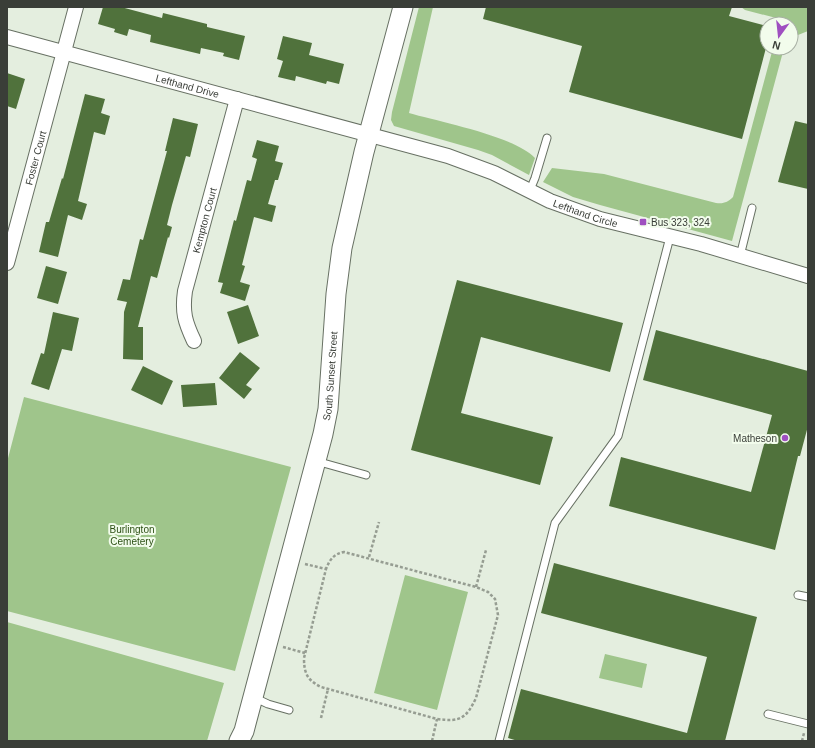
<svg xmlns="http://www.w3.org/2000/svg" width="815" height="748" font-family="Helvetica,sans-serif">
<rect width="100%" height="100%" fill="#e4eedf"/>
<path fill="#9fc58b" d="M419,7H433L409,113C440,122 514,136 535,158L529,175L492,155L478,150L394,126L391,120L392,112Z
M741,7H808V31L798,35H791V24H779L780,19L745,10Z
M773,48H784L732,241L600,205L573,197L543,182L552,168L604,174L716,203C724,204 728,202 733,197Z
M24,397L291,467L235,671L7,611V462Z
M405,575L468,592L437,710L374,693Z
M7,622L224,683L207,741H7Z
M605,654L647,664L642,688L599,678Z"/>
<path fill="#50723c" d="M103,7H121L162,18L163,13L207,24V27L245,36L239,60L223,56L224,53L201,48L200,54L150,42L151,35L129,29L127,36L114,32L115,29L98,24Z
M486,7H732L729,16L767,26V44L742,139L569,92L582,46L483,19Z
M283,36L312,43L309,55L344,64L339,84L327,81L326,84L296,76L295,81L278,77L283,61L277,59Z
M7,73L25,79L16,109L7,106Z
M85,94L105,99L101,113L110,116L105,135L94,132L78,201L87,204L82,220L68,215L58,257L39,252L46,222H49L62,178L63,179Z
M173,118L198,124L190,157L186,156L172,205L167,225L172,227L169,238L168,237L157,278L151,276L138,327H143V360L123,359L124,312L127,302L117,300L123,279L130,280L140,239L143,240L167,151H165Z
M795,121L808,124V189L778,182Z
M257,140L279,146L275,161L283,163L278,180H275L268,204L276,206L272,222L254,217L242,265L245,266L240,282L250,285L245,301L220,293L223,283L218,282L234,220L236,221L247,180L251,181L257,159L252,157Z
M46,266L67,272L58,304L37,298Z
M457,280L623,323L610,372L481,337L461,413L553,437L540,485L411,450Z
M248,305L259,336L238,344L227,312Z
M53,312L79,318L72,351L62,349L49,390L31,384L41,353L44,354Z
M656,330L808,371V426L800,456H798L775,550L609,506L621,457L751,492L772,415L643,380Z
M240,352L260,368L246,385L252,389L244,399L219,378Z
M143,366L173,381L162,405L131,390Z
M215,383L217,405L183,407L181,385Z
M554,563L757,617L725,741H518L508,738L521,689L687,733L707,657L541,613Z"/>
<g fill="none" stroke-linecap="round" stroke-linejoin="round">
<g stroke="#677063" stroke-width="9">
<path id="lane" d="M530,190L535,178L547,138
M740,256L752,208
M316,461L366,475
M798,595L808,597
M253,697L268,704L289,710
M768,714L808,724
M499,741L555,523L618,436L670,237"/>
</g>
<g stroke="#677063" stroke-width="16">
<g id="street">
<path id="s1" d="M7,37L448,156L494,173L550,201L600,219L701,244L808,276"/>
<path id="s2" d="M7,263L76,7"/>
<path id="s3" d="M194,341C185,322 182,312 185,291L237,99"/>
</g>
</g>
<g stroke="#677063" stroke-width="21">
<g id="secondary">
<path id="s4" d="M239,741L244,731L323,434L328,409L336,294L342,248L364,152L403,7"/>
</g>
</g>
<path stroke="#969d92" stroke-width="2.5" stroke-dasharray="3 2" stroke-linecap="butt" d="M369,557L379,522
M305,564L326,569L304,658C304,673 307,680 321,687L437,719C460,722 466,719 476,698L498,615L495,599L488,592L476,587L344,552C334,554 330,559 326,569
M476,587L486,550
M283,647L305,653
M321,718L328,689
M432,741L437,719
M802,741L804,733"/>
<use href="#lane" stroke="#fff" stroke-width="7"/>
<use href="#street" stroke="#fff" stroke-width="14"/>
<use href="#secondary" stroke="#fff" stroke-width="19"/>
</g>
<g fill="#9f4fc0" stroke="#f2fcec" stroke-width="1.5">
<rect x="639" y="218" width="8" height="8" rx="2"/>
<circle cx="785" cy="438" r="4"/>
</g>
<g text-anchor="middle" stroke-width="4" stroke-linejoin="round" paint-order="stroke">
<g font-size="10" fill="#3a3e38" stroke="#f2fcec">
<text dy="4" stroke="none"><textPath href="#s1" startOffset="187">Lefthand Drive</textPath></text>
<text dy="4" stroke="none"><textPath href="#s2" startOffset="109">Foster Court</textPath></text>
<text dy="4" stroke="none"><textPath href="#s1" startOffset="606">Lefthand Circle</textPath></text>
<text dy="4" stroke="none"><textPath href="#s3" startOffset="125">Kempton Court</textPath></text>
<text dy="4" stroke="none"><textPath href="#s4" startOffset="377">South Sunset Street</textPath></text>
</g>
<g font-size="10" fill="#3a3e38" stroke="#f2fcec" text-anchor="start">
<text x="651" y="226">Bus 323, 324</text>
<text x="777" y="442" text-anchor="end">Matheson</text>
</g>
<g font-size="10" fill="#2d5015" stroke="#f2fcec">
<text x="132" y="533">Burlington<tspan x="132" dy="12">Cemetery</tspan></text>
</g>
</g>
<rect width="815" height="748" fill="none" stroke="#3a3e38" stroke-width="16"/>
<g transform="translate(779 36) rotate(195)"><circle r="19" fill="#f2fcec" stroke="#a8b0a4"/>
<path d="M0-3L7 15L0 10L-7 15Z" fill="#9f4fc0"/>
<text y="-6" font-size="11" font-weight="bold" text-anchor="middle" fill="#3a3e38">N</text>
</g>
</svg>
